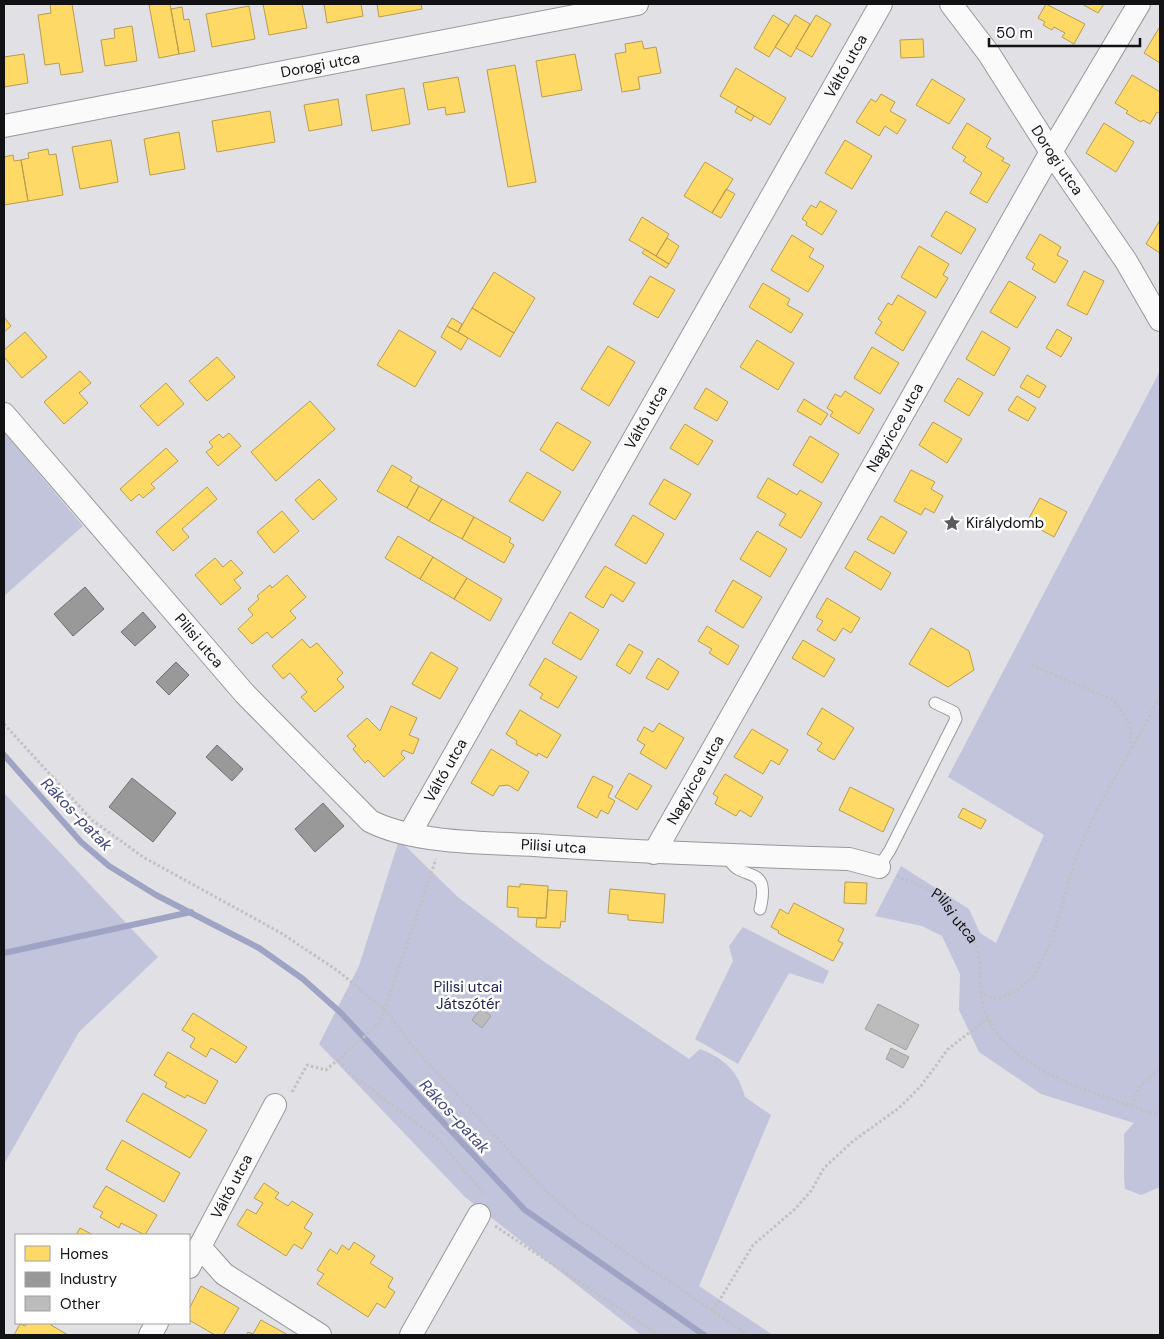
<svg xmlns="http://www.w3.org/2000/svg" width="1164" height="1339" font-family="'DM Sans',sans-serif">
<rect width="100%" height="100%" fill="#e0e0e5"/>
<path fill="#c1c4db" d="M1160,371V1187L1141,1195L1125,1189C1123,1171 1125,1152 1124,1134L1134,1123L1041,1094L979,1052L959,1010L960,974L942,936L922,926L875,916L901,866L969,909L980,933L996,943L1044,835L948,777Z
M4,432L83,526L4,596Z
M4,793L158,957L79,1032L4,1164Z
M399,840L459,898L543,961L689,1059L700,1049C725,1059 738,1071 745,1097L771,1115L699,1286L773,1335H641L465,1197L319,1044L359,966Z
M743,927L829,971L823,984L789,973L738,1064L695,1039L733,961L729,946Z"/>
<path fill="#ffd966" stroke="#b89d4e" d="M50,4H72L83,72L61,75L59,63L45,65L38,15L51,13Z
M158,4H170L179,54L159,58L149,5Z
M263,4H302L307,28L269,35Z
M324,4H361L363,16L327,23Z
M377,4H421L422,9L379,17Z
M1046,4L1085,24L1074,44L1062,37L1065,33L1054,27L1052,30L1043,25L1045,22L1038,18Z
M1082,4H1104L1098,13Z
M249,6L255,39L212,47L206,14Z
M182,7L184,20L189,19L195,51L179,54L171,9Z
M773,15L789,25L769,57L754,48Z
M795,15L810,24L791,57L775,47Z
M816,15L831,24L812,57L796,48Z
M132,26L137,61L105,66L101,40L115,38L114,29Z
M1159,28L1160,29V63L1144,53Z
M923,39L924,57L901,58L900,40Z
M642,41L644,49L656,47L661,73L638,77L640,89L622,92L615,54L626,52L625,44Z
M24,54L28,83L4,87V57Z
M575,54L582,90L542,97L536,61Z
M515,65L536,182L508,187L487,70Z
M736,68L786,98L770,125L720,96Z
M1132,75L1160,92V113L1157,112L1150,124L1143,120L1141,122L1126,113L1128,111L1115,103Z
M458,77L465,112L446,115L445,107L428,110L423,83Z
M932,79L965,99L949,124L916,105Z
M404,88L410,124L372,131L366,95Z
M881,94L895,102L890,111L906,120L897,134L885,126L879,136L856,122L871,99L876,102Z
M338,99L342,125L309,131L304,105Z
M738,106L754,116L751,121L735,112Z
M270,111L275,142L217,152L212,121Z
M967,123L991,138L986,147L1004,158L1002,161L1010,165L987,203L970,193L982,173L963,161L966,157L952,148Z
M1104,123L1134,142L1116,172L1086,153Z
M179,132L185,169L150,175L144,139Z
M111,140L118,182L80,189L72,147Z
M845,140L872,156L852,189L825,173Z
M48,149L49,155L56,154L63,195L28,201L21,160L29,158L28,153Z
M13,155L14,161L21,160L28,201L4,205V157Z
M705,162L733,179L712,213L684,196Z
M726,189L735,194L721,218L712,213Z
M820,201L837,211L822,235L806,225L807,222L802,219L811,205L816,208Z
M946,211L976,229L961,254L931,236Z
M642,217L669,234L656,256L629,240Z
M1160,220V253L1146,244Z
M1040,234L1061,247L1057,255L1068,261L1055,283L1032,269L1035,264L1026,258Z
M792,235L814,249L809,257L824,266L808,292L771,270Z
M667,238L679,246L669,264L656,256Z
M919,246L949,264L943,275L948,278L936,298L901,277Z
M645,249L669,264L666,268L642,253Z
M1084,271L1104,281L1087,315L1067,305Z
M494,272L535,298L514,333L472,308Z
M650,276L675,290L658,318L633,304Z
M1009,281L1036,297L1017,328L990,312Z
M763,283L790,299L787,305L803,314L791,333L749,307Z
M898,295L926,312L903,351L875,333L882,322L878,319L888,303L892,305Z
M472,308L514,333L500,357L458,332Z
M4,317L11,326L4,332Z
M452,318L462,324L458,332L447,326Z
M447,326L468,338L461,350L441,337Z
M1057,329L1072,338L1061,357L1046,348Z
M399,330L436,352L415,387L377,365Z
M982,331L1010,348L994,376L966,359Z
M25,332L47,357L22,378L4,357V350Z
M757,340L794,363L778,390L740,367Z
M608,346L635,362L609,406L581,389Z
M872,347L899,363L880,394L854,378Z
M217,357L235,377L207,401L189,381Z
M80,371L91,383L79,393L88,403L64,424L44,402Z
M1027,375L1046,386L1039,398L1020,387Z
M958,378L983,393L969,416L944,401Z
M166,383L184,404L158,426L140,406Z
M706,388L728,402L717,421L694,408Z
M845,391L874,409L859,434L830,416L833,412L827,408L835,394L841,397Z
M1017,396L1036,408L1028,421L1008,410Z
M804,399L828,414L821,425L797,411Z
M310,401L335,429L276,481L251,452Z
M557,422L591,442L573,471L540,450Z
M933,422L962,439L947,463L919,445Z
M685,424L713,441L698,465L670,448Z
M229,433L241,446L218,466L206,452L213,447L209,442L219,434L223,438Z
M810,436L839,454L822,483L793,465Z
M166,448L178,461L151,484L155,488L143,498L139,494L131,501L120,489Z
M392,465L412,477L410,481L419,486L407,508L377,491Z
M911,470L935,482L931,489L943,496L934,513L925,508L921,515L894,501Z
M527,472L561,492L543,521L509,501Z
M768,478L797,495L800,490L822,503L801,538L779,525L786,514L757,497Z
M319,479L337,499L313,520L295,500Z
M664,479L691,494L675,520L649,504Z
M419,486L442,499L429,521L407,508Z
M207,487L217,499L182,529L189,537L173,551L156,532Z
M1040,498L1067,512L1054,537L1027,522Z
M442,499L474,517L462,539L429,521Z
M282,511L299,531L274,553L257,532Z
M633,515L664,534L646,564L615,545Z
M881,516L907,532L894,554L867,539Z
M474,517L511,538L509,542L514,545L504,563L462,539Z
M757,531L787,549L770,577L740,559Z
M398,536L433,557L420,579L385,558Z
M855,551L891,573L881,590L845,568Z
M433,557L467,578L454,599L420,579Z
M215,558L223,567L231,560L243,573L234,580L241,588L221,605L195,575Z
M605,566L635,583L623,602L611,594L603,608L585,597Z
M287,575L306,597L290,611L296,618L272,638L267,632L252,644L238,629L253,615L248,609L259,599L257,596L270,585L272,588Z
M467,578L502,599L490,621L454,599Z
M733,580L762,597L743,628L715,611Z
M827,598L860,618L851,633L843,628L835,641L817,630L823,621L816,617Z
M570,612L599,630L581,660L552,643Z
M707,626L739,646L728,665L709,653L712,649L698,641Z
M931,628L969,651L974,670L948,687L909,664Z
M302,639L310,648L317,643L343,673L337,679L344,687L315,712L301,697L307,692L290,673L283,679L272,666Z
M803,640L835,659L824,677L792,658Z
M629,644L643,652L630,674L616,665Z
M431,652L458,668L440,699L412,684Z
M545,658L577,677L558,708L540,698L543,694L529,685Z
M658,658L679,672L668,690L646,678Z
M391,706L417,718L409,735L419,739L413,754L403,750L401,754L405,758L384,777L368,760L365,763L353,749L356,746L347,736L367,718L380,731Z
M822,708L854,728L834,760L817,750L822,743L807,734Z
M520,710L561,735L547,758L538,753L537,756L516,744L517,741L506,734Z
M659,723L684,738L666,769L640,753L645,745L637,740L644,727L653,732Z
M752,729L788,750L779,765L771,760L763,774L734,757Z
M491,749L529,772L518,791L508,785L499,786L493,796L471,783Z
M629,773L652,786L637,810L615,797Z
M725,774L763,797L751,817L740,810L736,816L715,804L718,797L713,794Z
M593,776L613,786L608,797L615,801L608,814L601,810L597,818L577,807Z
M850,787L894,809L883,832L839,810Z
M963,808L986,820L981,829L958,817Z
M845,882L867,883L866,904L844,903Z
M520,884L548,886L546,918L518,917V908L507,907L508,886L520,887Z
M610,889L665,894L663,923L628,920V915L608,913Z
M548,890L567,891L565,922L561,921L560,928L536,927L537,918H546Z
M794,903L844,929L838,941L843,943L833,961L778,933L779,931L771,927L780,909L788,914Z
M193,1013L247,1047L236,1063L211,1048L206,1057L190,1047L195,1038L182,1030Z
M168,1052L218,1081L205,1104L187,1095L185,1098L165,1087L167,1083L154,1075Z
M143,1093L207,1130L190,1158L126,1121Z
M122,1140L180,1173L164,1202L106,1169Z
M264,1183L279,1193L275,1198L288,1206L292,1201L313,1214L304,1228L312,1233L302,1249L294,1244L286,1256L237,1225L247,1209L256,1214L263,1203L254,1198Z
M106,1186L157,1215L145,1235L121,1223L119,1228L100,1217L103,1212L93,1207Z
M80,1228L93,1235H76Z
M354,1242L375,1256L370,1263L393,1278L388,1287L395,1292L385,1308L377,1303L368,1317L317,1284L324,1274L317,1270L330,1249L337,1254L342,1245L349,1250Z
M201,1286L239,1308L223,1335H215L189,1320V1309Z
M261,1320L288,1335H246L248,1332L253,1334Z
M27,1323H52L51,1325L68,1335H14L20,1324L25,1326Z"/>
<path fill="#999" stroke="#707071" d="M85,587L104,609L73,636L54,614Z
M143,612L156,627L135,646L121,632Z
M176,662L189,675L169,695L156,682Z
M217,745L243,769L232,781L206,757Z
M132,778L176,813L153,842L109,807Z
M323,803L344,826L315,852L295,829Z"/>
<g fill="none" stroke-linecap="round" stroke-linejoin="round">
<path stroke="#a0a4c4" stroke-width="6" d="M4,755L81,842L109,866L156,895L259,948L303,979L341,1013L525,1210L704,1335
M4,953L191,912"/>
</g>
<path fill="#bcbcbc" stroke="#9f9f9f" d="M878,1004L919,1025L906,1050L865,1029Z
M481,1008L491,1016L482,1028L472,1020Z
M891,1048L909,1057L903,1068L886,1059Z"/>
<g fill="none" stroke-linecap="round" stroke-linejoin="round">
<g stroke="#97989c" stroke-width="13">
<path id="service" d="M728,857C739,884 772,861 760,909
M879,867L890,850L956,719L954,712L935,703"/>
</g>
<g stroke="#97989c" stroke-width="24">
<g id="minor">
<path id="s2" d="M951,4L989,54L1051,152L1126,261L1160,320"/>
<path id="s3" d="M4,126L637,4"/>
<path id="s4" d="M4,414L245,694L370,821C412,843 486,843 534,845C639,852 744,856 849,859L879,867"/>
<path id="s5" d="M410,833L881,4"/>
<path id="s6" d="M654,853L1051,152L1139,4"/>
<path d="M200,1247L224,1274L320,1335"/>
<path id="s7" d="M189,1267L275,1105"/>
<path d="M150,1335L157,1323"/>
<path d="M411,1335L479,1215"/>
</g>
</g>
<g stroke="#c1c1c3" stroke-width="3" stroke-dasharray="2.5 2.5" stroke-linecap="butt">
<path d="M4,724L92,820L143,857L281,933L338,971L385,1010L409,1042L487,1127L546,1191L580,1221L748,1335"/>
<path d="M1132,748L1160,697"/>
<path id="s1" d="M897,876C909,882 931,889 941,897C948,902 950,913 956,919C966,930 975,938 978,953C984,986 974,1002 997,1033C1032,1079 1108,1097 1160,1116"/>
<path d="M980,993L997,999L1018,990L1035,974L1052,940L1076,857L1097,810L1131,749V729L1125,716L1113,700L1031,665"/>
<path d="M339,1060L352,1075L439,1140L485,1195"/>
<path d="M292,1092L307,1065L326,1070L380,1023L436,859"/>
<path d="M1131,1106L1140,1086L1160,1068"/>
<path d="M495,1226L659,1335"/>
<path d="M713,1311L753,1245L795,1209L811,1191L824,1168L853,1141L899,1108L921,1086L948,1049L988,1018"/>
</g>
<use href="#service" stroke="#fafafb" stroke-width="11"/>
<use href="#minor" stroke="#fafafb" stroke-width="22"/>
</g>
<defs>
<g id="sight-bare" transform="scale(1.35)"><path d="M0-6L1.8-2.2L6-1.7L2.9 1.2L3.7 5.4L0 3.3L-3.7 5.4L-2.9 1.2L-6-1.7L-1.8-2.2Z" fill="#5a5a5e" stroke="#fff" stroke-width="2.5" paint-order="stroke"/></g>
</defs>
<g fill-rule="evenodd">
<use href="#sight-bare" x="952" y="523"/>
</g>
<g text-anchor="middle" stroke-width="5" stroke-linejoin="round" paint-order="stroke">
<g font-size="15" fill="#121215" stroke="#fff">
<text dy="5" stroke="none"><textPath href="#s3" startOffset="322">Dorogi utca</textPath></text>
<text dy="5" stroke="none"><textPath href="#s5" startOffset="882">Váltó utca</textPath></text>
<text dy="5" stroke="none"><textPath href="#s2" startOffset="189">Dorogi utca</textPath></text>
<text dy="5" stroke="none"><textPath href="#s5" startOffset="478">Váltó utca</textPath></text>
<text dy="5" stroke="none"><textPath href="#s6" startOffset="489">Nagyicce utca</textPath></text>
<text dy="5" stroke="none"><textPath href="#s4" startOffset="299">Pilisi utca</textPath></text>
<text dy="5" stroke="none"><textPath href="#s5" startOffset="72">Váltó utca</textPath></text>
<text dy="5" stroke="none"><textPath href="#s6" startOffset="84">Nagyicce utca</textPath></text>
<text dy="5" stroke="none"><textPath href="#s4" startOffset="734">Pilisi utca</textPath></text>
<text dy="5" stroke="none"><textPath href="#s1" startOffset="72">Pilisi utca</textPath></text>
<text dy="5" stroke="none"><textPath href="#s7" startOffset="91">Váltó utca</textPath></text>
</g>
<g font-size="15" fill="#121215" stroke="#fff" text-anchor="start">
<text x="966" y="528">Királydomb</text>
</g>
<g font-size="15" fill="#212258" stroke="#fff">
<text x="468" y="992">Pilisi utcai<tspan x="468" dy="17">Játszótér</tspan></text>
</g>
<g font-size="16" font-style="italic" fill="#40457e" stroke="#fff">
<text transform="translate(77 814) rotate(46)" y="6">Rákos-patak</text>
<text transform="translate(455 1116) rotate(47)" y="6">Rákos-patak</text>
</g>
</g>
<rect width="1164" height="1339" fill="none" stroke="#121215" stroke-width="10"/>
<rect x="15" y="1234" width="175" height="90" fill="#ffffff" stroke="#a0a0a1"/>
<rect x="25" y="1246" width="25" height="15" fill="#ffd966" stroke="#a0a0a1"/>
<text x="60" y="1259" font-size="15" fill="#121215">Homes</text>
<rect x="25" y="1272" width="25" height="15" fill="#999999" stroke="#a0a0a1"/>
<text x="60" y="1284" font-size="15" fill="#121215">Industry</text>
<rect x="25" y="1296" width="25" height="15" fill="#bcbcbc" stroke="#a0a0a1"/>
<text x="60" y="1309" font-size="15" fill="#121215">Other</text>
<path d="M989 38v8h151v-8" fill="none" stroke="#121215" stroke-width="2.5"/>
<text x="996" y="38" font-size="15" fill="#121215" stroke="#ffffff" stroke-width="4" paint-order="stroke">50 m</text>
</svg>
